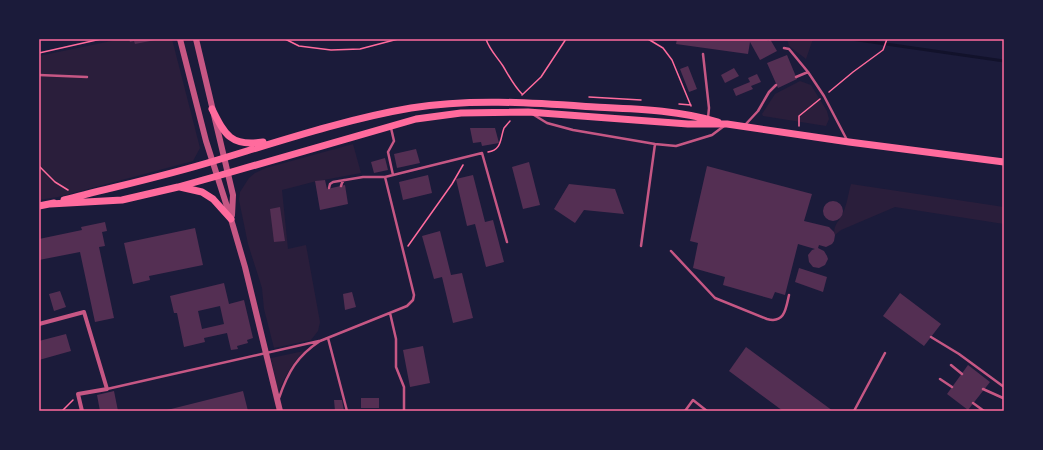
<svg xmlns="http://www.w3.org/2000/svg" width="1043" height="450" font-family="'Open Sans',sans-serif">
<rect width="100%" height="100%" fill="#1b1b3a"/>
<path fill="#2a1e3b" d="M121,39H172L200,148L193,161L58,197L39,200V56Z
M787,39H813L806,59L789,46Z
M800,81L811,85L827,111L829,119L826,126L763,116L762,114L775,94Z
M353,144L361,173L313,182L282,190L288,249L306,245L320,322L318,331L311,340L274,348L264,309L262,288L248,244L239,200L240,192L249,178L255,173L266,168Z
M851,184L1004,207V224L895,207L841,230L835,235C832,227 839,221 842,215C847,206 848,194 851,184Z
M304,351C292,363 285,377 278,392L271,358Z"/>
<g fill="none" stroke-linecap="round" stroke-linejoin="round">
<path stroke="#12122b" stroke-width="3" d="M851,39L1004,61"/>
</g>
<path fill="#542f53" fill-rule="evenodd" d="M129,39H155V40L135,44L134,41L130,42Z
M677,39H767L768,41L770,39L777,51L760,60L750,42L748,54L676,44Z
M787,55L797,79L778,88L767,63Z
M688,66L697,89L689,92L680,69Z
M734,68L739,76L725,83L721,75Z
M757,74L761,82L751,86L753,89L736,96L733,89L750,82L748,78Z
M470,128H495L499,143L482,146L481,142L473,143Z
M416,149L420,163L397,168L394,154Z
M385,158L388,170L374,173L371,162Z
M529,162L540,205L523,209L512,167Z
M707,166L812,194L804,221L829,227L834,232L835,235L834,241L832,244L826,247L819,245L818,248L824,251L827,256L828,259L825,265L819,268L813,267L809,262L808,255L812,250L815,249L798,244L785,295L775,292L772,299L723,285L725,277L693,268L698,243L690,241Z
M428,175L432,193L403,200L399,182Z
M473,175L485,222L493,220L504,262L486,267L475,224L467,226L456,179Z
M325,180L327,189L345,185L348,204L320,210L315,181Z
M569,184L615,189L624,214L584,210L575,223L554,209Z
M823 211a10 10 0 1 1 20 0a10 10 0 1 1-20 0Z
M280,207L285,241L274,242L270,209Z
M105,222L107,231L102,232L105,246L99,247L114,318L95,322L80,252L39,260V239L82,230L81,227Z
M195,228L203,265L149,276L150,280L133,284L124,243Z
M440,231L451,275L462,273L473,318L453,323L442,277L434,279L422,236Z
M799,268L827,277L823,292L795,282Z
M224,283L229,304L244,300L253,338L247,340L248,343L237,346L238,349L231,350L227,333L204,338L205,342L184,347L177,313H174L170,296ZM220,306L224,324L202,329L198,311Z
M60,291L66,307L54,311L49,294Z
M352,292L356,307L345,310L343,294Z
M900,293L941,324L924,346L883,316Z
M66,334L71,351L39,360V341Z
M423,346L430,383L410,387L403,350Z
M746,347L833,411H783L729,371Z
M968,365L990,382L968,410L947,394Z
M114,391L118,411H100L97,395Z
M243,391L248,411H167V410Z
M361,398H379V408H361Z
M334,400H342L344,411H335Z"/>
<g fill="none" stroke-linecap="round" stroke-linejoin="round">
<path stroke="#ff6b9d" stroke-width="1.5" d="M285,39L299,46L331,50L360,49L398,39
M486,39C489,49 497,57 503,66C509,76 514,86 522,94
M648,39L663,48L672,60L691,106
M39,53L101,39
M829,92L853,72L883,50L887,39
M522,95L541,77L566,39
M589,97L641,100
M679,104L691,105
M799,126V116L820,99
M488,152C502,150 500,139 504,128C506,126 508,123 510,121
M39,166L55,182L68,190
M408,246L452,184L463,165
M62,411L73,400"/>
<path stroke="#c65784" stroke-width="2.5" d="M784,48L789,49L808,72
M703,54L709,108L708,118
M39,75L87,77
M796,77L808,72L824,96L847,140
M534,115L547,123L573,130L655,144L676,146L712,135L724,126
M745,125L758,111L769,92L776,85
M391,128L394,141L388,152L393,175
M341,186L342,183L344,180
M329,188L330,184L333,182L363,177H385
M641,246L655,144
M671,251L715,298L767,319C785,324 786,308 789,295
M390,313L396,339V367L404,387V411
M931,337L959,354L1004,387V406
M328,338L347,411
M951,365L962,374
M940,379L952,387
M107,389L319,341
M983,389L1003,398
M279,398C288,372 297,356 320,341L407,306L413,300L414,295L385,177L482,153L507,242
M973,403L984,411
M685,411L693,400L707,411
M854,411L885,353"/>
<path stroke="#c65784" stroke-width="4" d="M39,324L84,312L107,389L78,394L82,411"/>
<path stroke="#c65784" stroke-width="6" d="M180,39L206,141L231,219L245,267L280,411
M196,39L233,195L232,215"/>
<path stroke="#ff6b9d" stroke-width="7" d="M212,109C225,135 231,147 263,142
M180,187L202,192L213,199L231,219
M64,200C114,187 165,176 214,161C277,142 346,119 411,108C472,98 535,103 595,107C637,109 678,110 718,122
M50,204L122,200L178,187L228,173L416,119L461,113L528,112L688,124H727L849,142L1004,162
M39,206L54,203"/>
</g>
<rect width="1043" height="450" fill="none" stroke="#1b1b3a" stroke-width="80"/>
<rect x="40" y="40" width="963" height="370" fill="none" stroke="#ff6b9d" stroke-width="1.5"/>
</svg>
